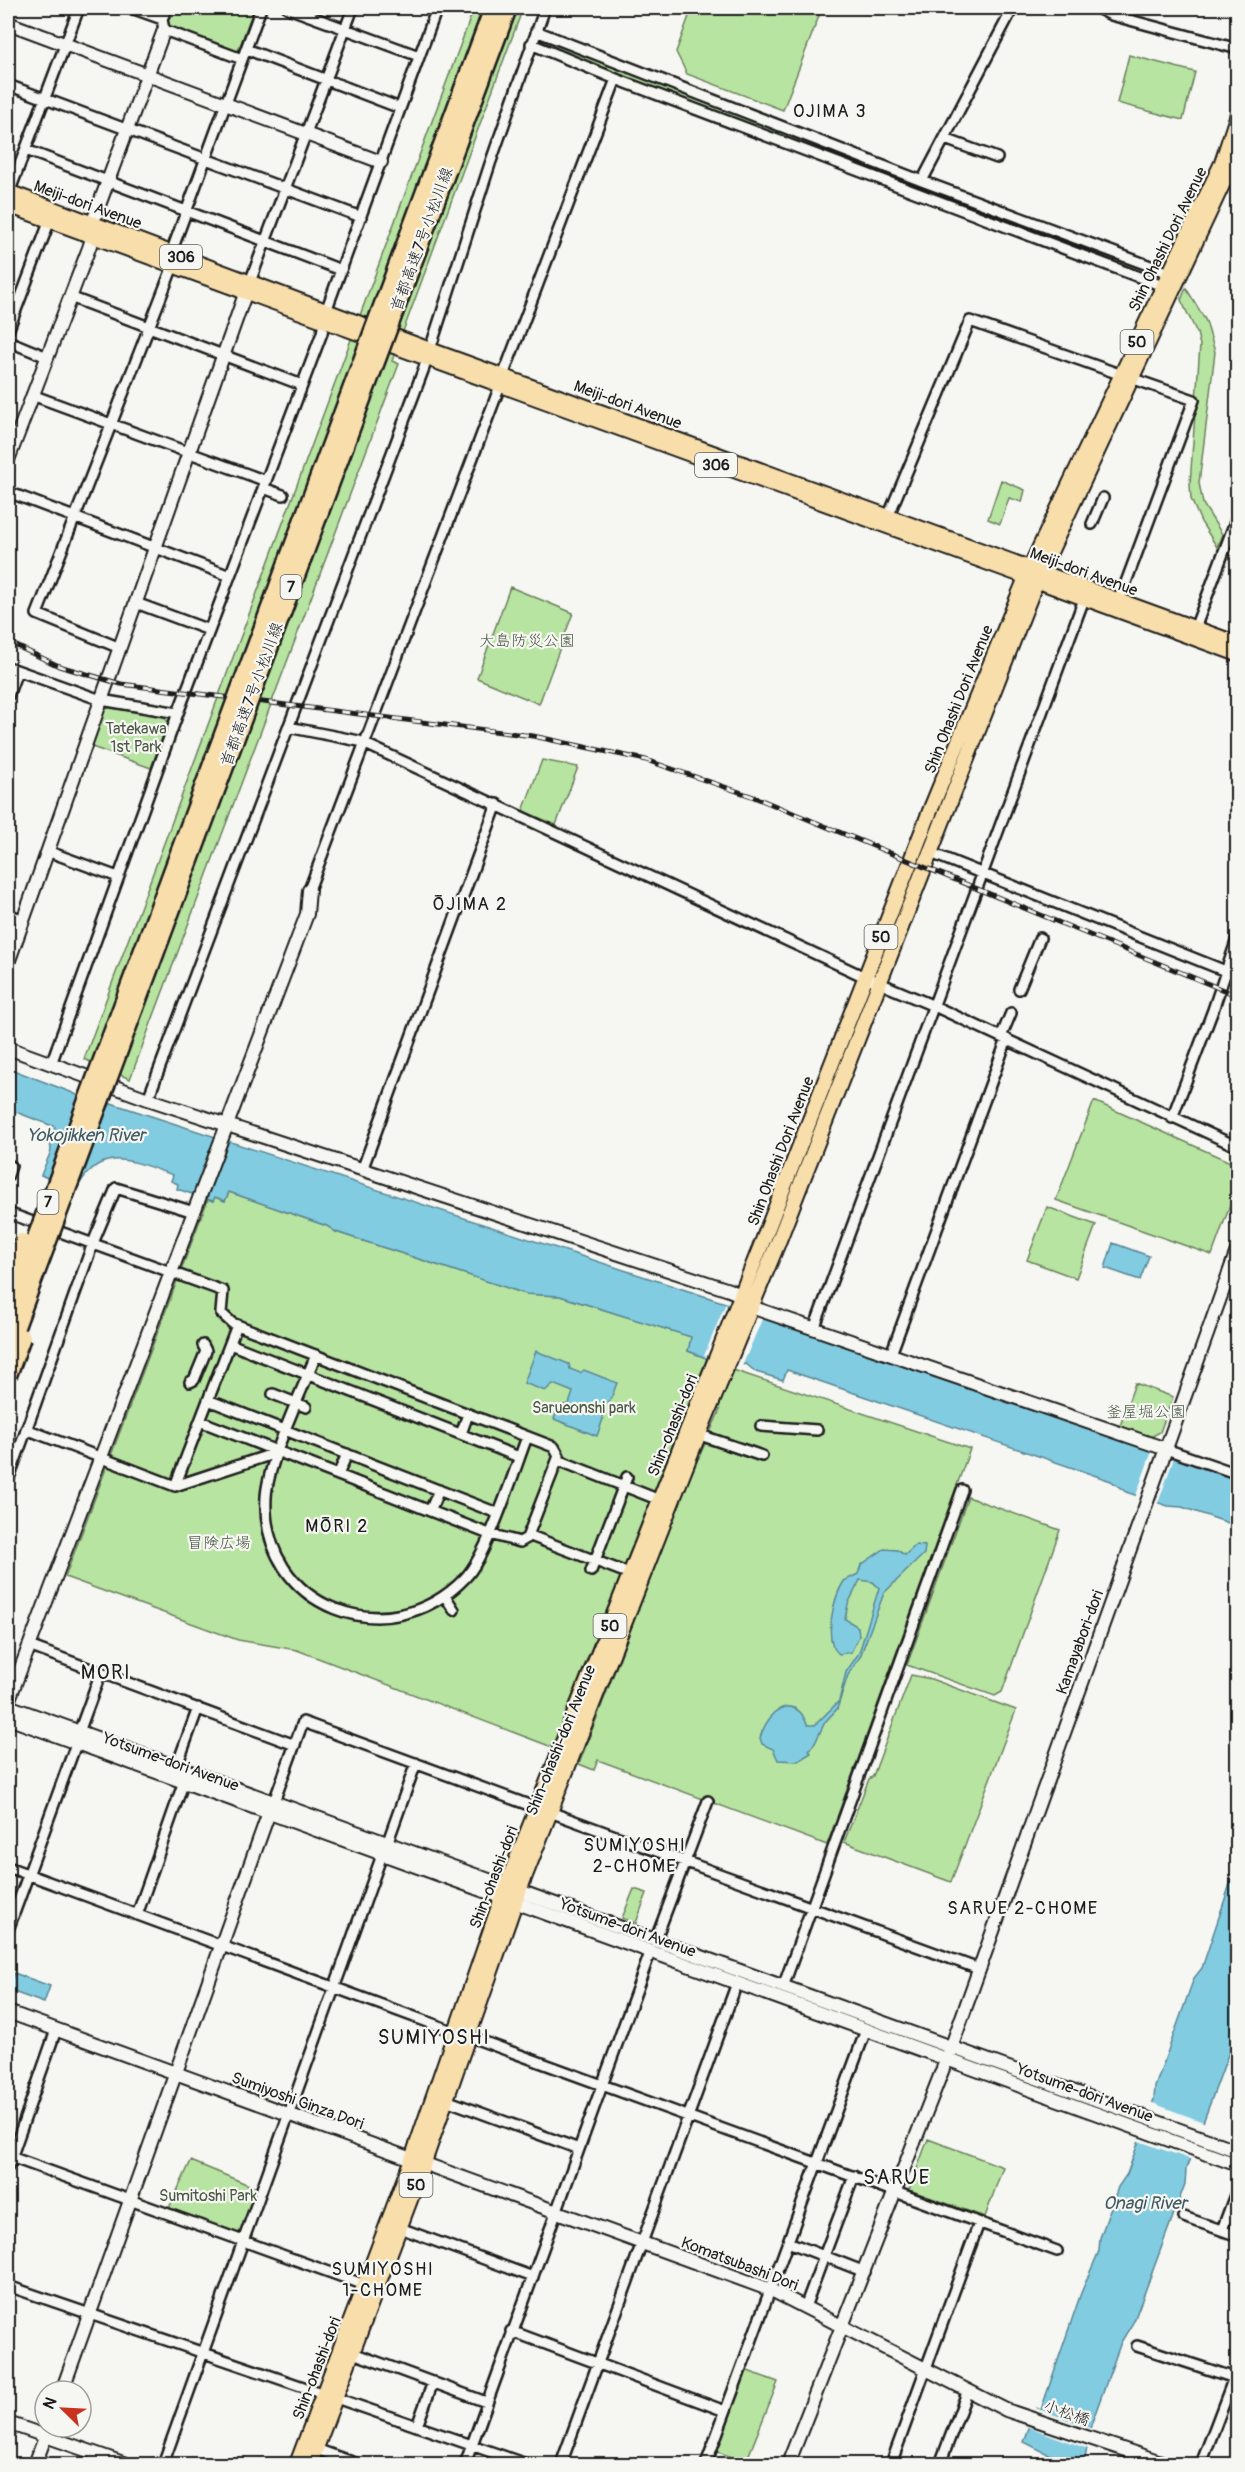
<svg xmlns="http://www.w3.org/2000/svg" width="1245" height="2472" font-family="Pangolin,'Klee One',sans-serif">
<rect width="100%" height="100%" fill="#f6f6f2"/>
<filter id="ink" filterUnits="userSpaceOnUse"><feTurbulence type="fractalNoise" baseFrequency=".0167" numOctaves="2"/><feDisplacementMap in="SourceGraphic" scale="12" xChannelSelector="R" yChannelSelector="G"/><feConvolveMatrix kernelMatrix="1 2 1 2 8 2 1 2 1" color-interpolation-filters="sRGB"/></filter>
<g filter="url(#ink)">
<path fill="#b8e4a1" stroke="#6a805e" stroke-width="1.5" d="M171,8H254L238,51L234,53L168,27L166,21Z
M474,8H523L392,361L399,364L130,1079L84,1059Z
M692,8H822L783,110L687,74L676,52Z
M543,36L827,146L824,154L539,45Z
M1129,55L1195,72L1183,120L1117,103Z
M840,152L1053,234L1051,240L837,159Z
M1065,239L1159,272L1155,280L1063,244Z
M1186,288L1206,321L1215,352L1199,483L1203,504L1222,534L1217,547L1201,522L1191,499L1190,484L1200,345L1197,333L1181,300Z
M1001,480L1025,490L1022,502L1009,498L1000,524L988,519Z
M510,587L573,613L539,704L477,678Z
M110,707L164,716L168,722L151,768L92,747L104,711Z
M542,760L578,767L556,825L523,811Z
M1094,1101L1237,1165V1186L1212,1255L1056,1200Z
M229,1192L327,1226L336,1232L526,1294L560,1296L692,1337L688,1351L707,1358L552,1747L297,1650L238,1640L65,1577L208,1199L213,1201L215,1197L225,1201Z
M1047,1207L1096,1225L1076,1278L1027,1260Z
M733,1370L970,1449L827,1845L598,1760L594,1770L579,1764L687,1484L720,1410L717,1409Z
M1135,1383L1173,1397L1160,1432L1147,1439L1120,1426Z
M968,1497L1060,1530L1002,1692L995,1696L907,1665Z
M911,1675L931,1679L1016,1710L951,1882L844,1842L869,1779L873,1776Z
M634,1889L647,1893L636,1923L622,1918Z
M928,2139L1003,2167L985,2217L909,2190Z
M191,2161L256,2188L240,2234L169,2208Z
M745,2370L778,2382L746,2462L715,2451Z"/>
<path fill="#82cce2" stroke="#598693" stroke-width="1.5" d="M8,1068L73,1093L107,1110L111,1103L882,1354L1237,1479V1526L1182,1507L1168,1506L1126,1492L1111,1481L787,1370L783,1380L756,1372L746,1364C728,1370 705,1357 688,1351L691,1337L560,1296L526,1294L336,1232L327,1226L229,1192L225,1201L215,1197L213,1201L177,1189L178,1184L171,1181L173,1175C134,1162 99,1142 76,1191L41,1175L51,1151L50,1139L55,1127L8,1109Z
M1113,1243L1149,1256L1140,1280L1105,1268Z
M536,1351L569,1364L570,1369L580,1373L584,1370L617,1383L610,1401L605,1404L601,1413L603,1419L597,1436L554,1419L559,1406L569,1404L573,1392L553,1384L545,1391L524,1383Z
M916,1545L925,1546L924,1554L884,1593L860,1657L848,1675L837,1709L825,1722L815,1743L809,1750L811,1753L798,1761L778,1760L773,1749L762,1744L760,1738C764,1722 782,1695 801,1713C804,1717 805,1721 808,1725H815L839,1701L846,1672L859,1653L879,1588L873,1582L860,1580L848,1604L845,1619L858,1627L859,1636L851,1652L839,1654C822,1641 834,1597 844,1581L858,1574L861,1565L884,1549L897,1550L905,1555Z
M1237,1863V2030L1186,2169L1185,2184L1134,2321L1121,2342L1091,2425L1084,2464H1057L1056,2458L1024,2442L1036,2408L1041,2410L1081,2293L1099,2251L1100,2238L1118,2187L1127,2174L1154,2099L1155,2087L1194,1978L1202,1968Z
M14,1973L50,1986L44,2003L8,1990Z"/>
<path fill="#f6f6f2" d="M725,1305L763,1317L741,1369L704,1356Z
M1152,1451L1174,1458L1157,1506L1135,1498Z
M1150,2102L1206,2123L1192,2160L1136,2140Z
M1033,2407L1093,2429L1091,2450L1026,2426Z"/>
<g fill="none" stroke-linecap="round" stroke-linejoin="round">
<g stroke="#1c1c1c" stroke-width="14">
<path id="street" d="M131,8L162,19
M167,8L162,19L164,30L242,59
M288,8L419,56
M1097,8L1111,15L1238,49
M536,31L922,181L1172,274
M531,44L616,79L1168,288
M246,49L400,108
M8,85L361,217
M945,139L997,158
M26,150L341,270
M922,181L1013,8
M9,193L79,8
M171,253L261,8
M250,282L353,8
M70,297L302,385
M8,331L50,220
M8,341L47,357
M503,376L616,79
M32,395L266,481
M263,488L283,495
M8,492L230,576
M888,517L970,321L1122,375
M1092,524L1103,498
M1119,601L1194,400L1131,378
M136,603L209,630
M1194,631L1238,514
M120,648L37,614L173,266
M8,667L101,700L178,713
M8,696L17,671
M288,727L359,741L865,977L934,1006L1238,1147
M47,851L118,877
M931,853L1238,976
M309,890L500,386
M8,914L23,920
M1019,989L1040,938
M1001,1037L1011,1013
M51,1064L178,713L322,333L326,311L437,8
M148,1099L424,368L490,164L545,8
M1172,1118L1213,1010L1238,936
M8,1165L11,1166L8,1175
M362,1170L497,804
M8,1213L223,1291L221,1313L232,1323L554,1447L559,1456L527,1538L520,1542L489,1534L200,1421
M814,1329L1084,599
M230,1344L519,1457
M891,1354L1007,1039
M316,1355C302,1391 268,1461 266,1497C260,1608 389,1657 465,1578C488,1554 514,1471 527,1437
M190,1382L194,1380L206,1351L203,1345
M273,1394L306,1407
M208,1400L497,1513
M761,1426L817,1430
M26,1429L175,1486L279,1452
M461,1434L468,1414
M706,1437L762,1456
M1166,1449L1238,1474
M558,1460L652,1497
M338,1475L347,1454
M8,1481L93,1243L116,1188L194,1212
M175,1486L237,1325
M430,1511L439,1490
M528,1535L622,1571
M591,1571L627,1477
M445,1596L454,1610
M29,1646L295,1745
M79,1732L101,1672
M176,1768L198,1708
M272,1807L303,1722L537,1808
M550,1812L979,1969
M387,1844L416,1763
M8,1867L455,2032
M137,1915L183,1784
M8,1930L76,1744
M655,1941L708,1801
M783,1987L962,1490
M468,2036L1057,2251
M446,2100L579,2149
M8,2156L365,2285
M8,2167L56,2030
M1184,2217L1238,2236
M400,2228L533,2277
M1222,2230L1238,2187
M788,2242L865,2272
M8,2286L324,2394
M805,2307L854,2176
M511,2331L725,2411
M1137,2346L1238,2379
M353,2353L486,2402
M336,2398L526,2464
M417,2426L433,2382
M316,2449L358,2464
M163,2464L382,1855
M465,2464L650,1953
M561,2464L737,1983
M706,2464L866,2030
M891,2464L979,2223
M940,2464L968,2390
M1201,2464L1238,2367"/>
</g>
<g stroke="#1c1c1c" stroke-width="16">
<path id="secondary" d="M8,23L381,162
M8,460L89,248L93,236L92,224L164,30
M8,963L249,283
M8,1048L148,1099L729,1290L741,1295L757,1309L1166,1449
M8,1702L307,914L309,890
M8,1706L1238,2151
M8,1718L1238,2165
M8,2012L771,2290L1006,2410L1167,2464
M62,2391L268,1815
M8,2423L126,2464
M35,2464L49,2427
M788,2464L951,2048L1238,1248"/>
</g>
<g stroke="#1c1c1c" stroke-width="18">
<path id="primary" d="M8,192L430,350L1238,644
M8,205L1238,654
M297,2464L412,2159L506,1886L762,1243L932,806L1030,568L1222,163L1238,114
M310,2464L422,2168L519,1891L691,1453L777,1245L1036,582L1238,151"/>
</g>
<use href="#street" stroke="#f6f6f2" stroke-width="9"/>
<use href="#secondary" stroke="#f6f6f2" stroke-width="12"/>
<use href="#primary" stroke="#f8deab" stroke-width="14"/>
<g stroke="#1c1c1c" stroke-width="5">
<path id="rail" d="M8,642L59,666L121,684L533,736L646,760L754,797L1238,996"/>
</g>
<use href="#rail" stroke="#f6f6f2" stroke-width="3" stroke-dasharray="9" stroke-linecap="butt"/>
<g stroke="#1c1c1c" stroke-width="21" stroke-linecap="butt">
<path id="highway-bridge" d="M8,1274L22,1242
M8,1313L493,8
M8,1348L508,8
M8,1375L22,1337"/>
</g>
<use href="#highway-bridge" stroke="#f8deab" stroke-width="16"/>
</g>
</g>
<g text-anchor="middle" stroke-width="4.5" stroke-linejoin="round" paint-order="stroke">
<g fill="#f6f6f2" stroke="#5d5d5c" stroke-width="1.5">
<rect x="160" y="245" width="42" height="24" rx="4.5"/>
<rect x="1120.5" y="330" width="33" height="24" rx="4.5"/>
<rect x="695" y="453" width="42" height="24" rx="4.5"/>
<rect x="280.5" y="575" width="21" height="24" rx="4.5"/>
<rect x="864.5" y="925" width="33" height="24" rx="4.5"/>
<rect x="37.5" y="1190" width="21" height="24" rx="4.5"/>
<rect x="593.5" y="1614" width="33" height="24" rx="4.5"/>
<rect x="399.5" y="2173" width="33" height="24" rx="4.5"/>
</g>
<g font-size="15" font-weight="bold" fill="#1c1c1c">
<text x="181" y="262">306</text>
<text x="1137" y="347">50</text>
<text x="716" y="470">306</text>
<text x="291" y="592">7</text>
<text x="881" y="942">50</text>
<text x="48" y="1207">7</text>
<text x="610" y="1631">50</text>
<text x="416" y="2190">50</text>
</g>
<g font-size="16" fill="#1c1c1c" stroke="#f6f6f2">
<text transform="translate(88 204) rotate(20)" y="6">Meiji-dori Avenue</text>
<text transform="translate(421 239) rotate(-70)" y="6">首都高速7号小松川線</text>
<text transform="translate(1167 239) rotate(-64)" y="6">Shin Ohashi Dori Avenue</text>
<text transform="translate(628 404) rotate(20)" y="6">Meiji-dori Avenue</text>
<text transform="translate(1084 571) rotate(20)" y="6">Meiji-dori Avenue</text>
<text transform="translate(251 694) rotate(-70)" y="6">首都高速7号小松川線</text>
<text transform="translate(958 699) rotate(-68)" y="6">Shin Ohashi Dori Avenue</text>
<text transform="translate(780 1151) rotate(-69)" y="6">Shin Ohashi Dori Avenue</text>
<text transform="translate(672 1425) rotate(-68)" y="6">Shin-ohashi-dori</text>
<text transform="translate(1079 1642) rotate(-70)" y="6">Kamayabori-dori</text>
<text transform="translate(560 1740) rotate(-68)" y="6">Shin-ohashi-dori Avenue</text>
<text transform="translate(171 1761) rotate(20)" y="6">Yotsume-dori Avenue</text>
<text transform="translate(493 1877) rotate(-69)" y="6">Shin-ohashi-dori</text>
<text transform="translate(628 1927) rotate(20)" y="6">Yotsume-dori Avenue</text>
<text transform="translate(1085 2092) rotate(20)" y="6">Yotsume-dori Avenue</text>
<text transform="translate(298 2100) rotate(20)" y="6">Sumiyoshi Ginza Dori</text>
<text transform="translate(740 2263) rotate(21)" y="6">Komatsubashi Dori</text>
<text transform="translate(316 2368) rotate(-69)" y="6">Shin-ohashi-dori</text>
<text transform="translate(1067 2412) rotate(20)" y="6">小松橋</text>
</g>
<g font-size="16" fill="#4b5844" stroke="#f6f6f2">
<text x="527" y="646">大島防災公園</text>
<text x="136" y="734">Tatekawa<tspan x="136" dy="18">1st Park</tspan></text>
<text x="584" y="1413">Sarueonshi park</text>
<text x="1146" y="1417">釜屋堀公園</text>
<text x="219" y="1548">冒険広場</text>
<text x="208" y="2201">Sumitoshi Park</text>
</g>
<g font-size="18" letter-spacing="1.5" fill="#1c1c1c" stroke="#f6f6f2">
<text x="830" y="117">OJIMA 3</text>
<text x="470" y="910">ŌJIMA 2</text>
<text x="337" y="1532">MŌRI 2</text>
<text x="635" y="1851">SUMIYOSHI<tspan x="635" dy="21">2-CHOME</tspan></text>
<text x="1023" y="1914">SARUE 2-CHOME</text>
<text x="383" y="2275">SUMIYOSHI<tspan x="383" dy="21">1-CHOME</tspan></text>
</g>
<g font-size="18" font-style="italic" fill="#405a61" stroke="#f6f6f2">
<text x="86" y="1141">Yokojikken River</text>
<text x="1145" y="2209">Onagi River</text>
</g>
<g font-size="20" letter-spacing="1.5" fill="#1c1c1c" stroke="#f6f6f2">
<text x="106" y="1679">MORI</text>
<text x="434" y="2044">SUMIYOSHI</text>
<text x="897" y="2184">SARUE</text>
</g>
</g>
<rect width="1245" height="2472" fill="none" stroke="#f6f6f2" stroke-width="30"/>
<rect x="15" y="15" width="1215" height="2442" fill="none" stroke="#1c1c1c" stroke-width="2" filter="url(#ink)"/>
<g transform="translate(63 2409) rotate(294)"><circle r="28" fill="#f6f6f2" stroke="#9f9f9c" stroke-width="1.5"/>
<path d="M0-4.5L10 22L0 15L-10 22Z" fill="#c8321e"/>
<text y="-9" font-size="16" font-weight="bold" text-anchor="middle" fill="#1c1c1c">N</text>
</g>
</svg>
